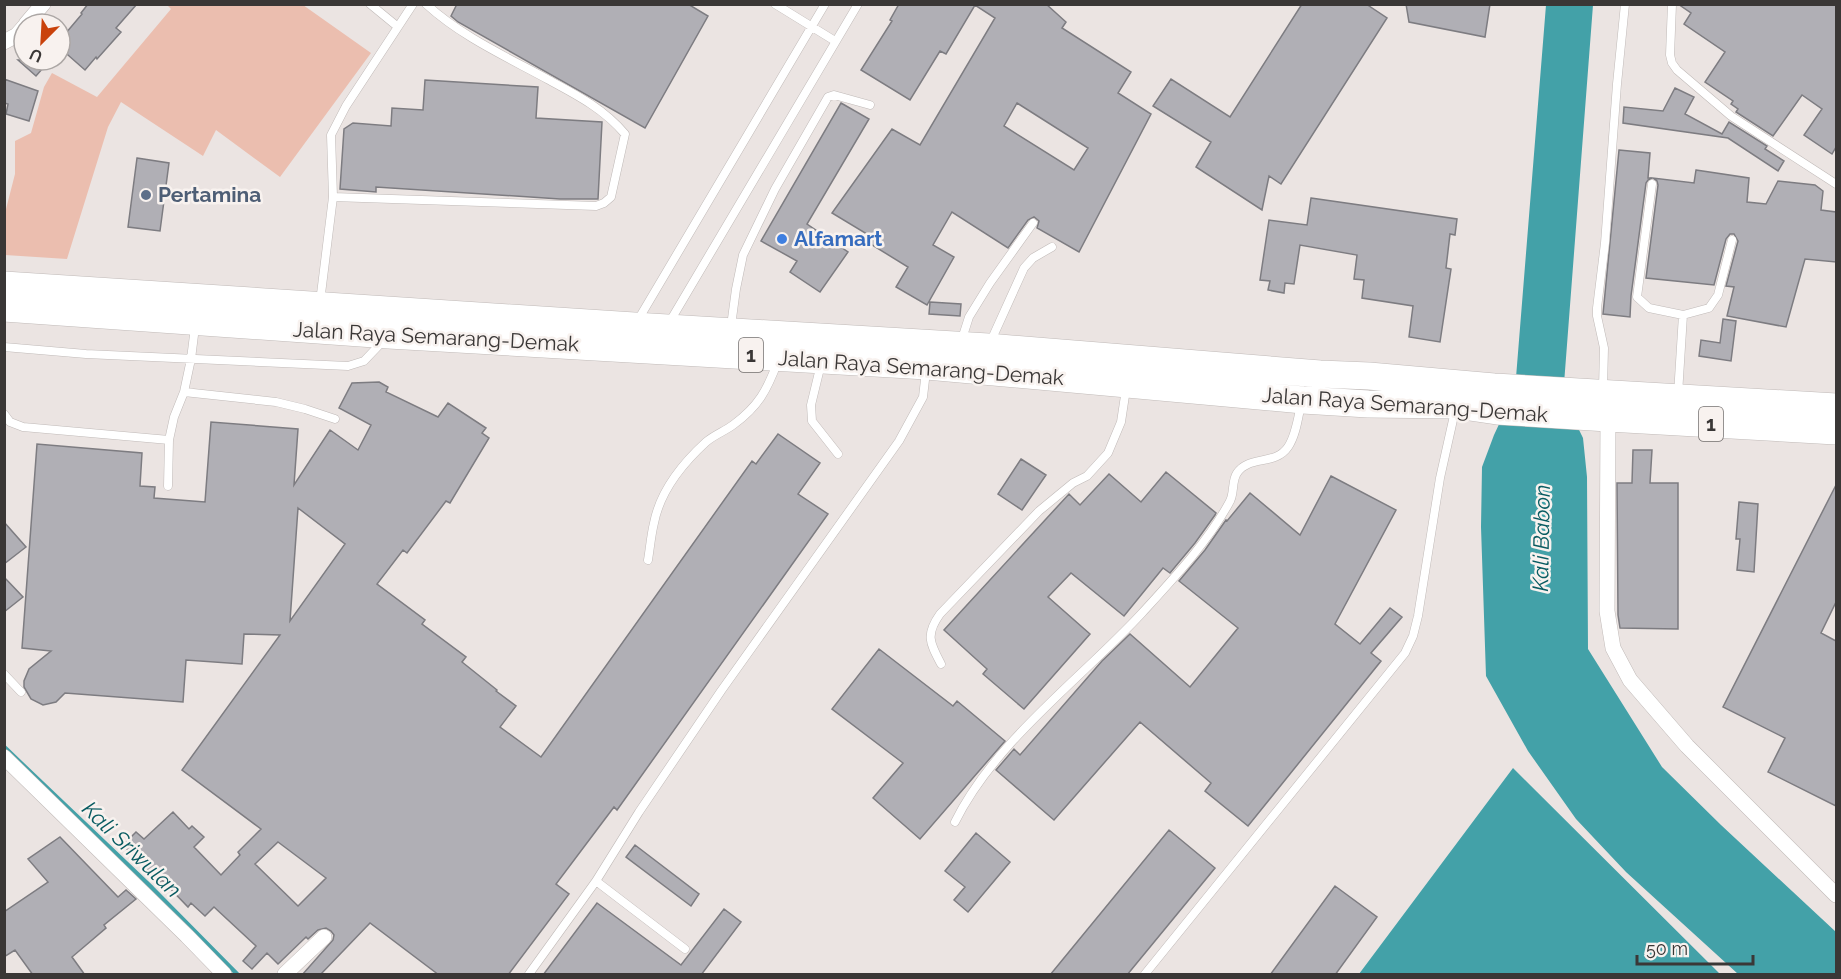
<svg xmlns="http://www.w3.org/2000/svg" width="1841" height="979" font-family="Raleway,sans-serif">
<rect width="100%" height="100%" fill="#ebe4e2"/>
<path fill="#ebbeaf" d="M167,5H303L371,53L280,177L216,130L203,156L121,102L108,127L67,259L5,255V213L15,174V141L31,133L44,87L52,73L97,97L171,9Z"/>
<path fill="#43a1a8" d="M1546,5H1593L1563,397L1583,438L1587,477L1588,649L1662,767L1721,825L1836,932V974H1738L1626,872L1576,819L1528,751L1486,676L1481,527L1482,467L1494,435L1515,390Z
M1513,768L1720,974H1359Z"/>
<g fill="none" stroke-linecap="round" stroke-linejoin="round">
<path stroke="#43a1a8" stroke-width="4.5" d="M4,747L152,888L237,974"/>
</g>
<path fill="#b0afb5" stroke="#7d7c81" stroke-width="1.5" fill-rule="evenodd" d="M88,4H137L116,28L121,32L97,59L96,57L85,70L60,48V40L82,14L81,13Z
M457,4H688L708,16L645,128L458,22L451,16Z
M899,4H1046L1066,22L1062,28L1131,72L1118,93L1151,114L1079,252L1037,228L1039,221L1034,217L1028,220L1008,248L952,212L933,245L954,257L927,305L896,287L908,267L864,240L867,234L832,213L892,129L920,145L995,18L975,5L946,54L940,51L910,100L861,70L892,21L890,20ZM1017,103L1088,148L1074,170L1004,126Z
M1302,4H1366L1387,18L1281,184L1269,176L1262,210L1196,167L1211,142L1153,106L1171,79L1230,117Z
M1406,4H1490L1485,37L1409,22Z
M1678,4H1836V147L1832,154L1804,135L1822,109L1802,95L1773,136L1736,112L1738,109L1731,104L1733,101L1705,82L1725,52L1684,24L1691,13Z
M18,60H50L36,76Z
M4,79L38,91L29,121L6,114L8,104L4,103Z
M425,80L538,87L536,118L602,122L598,199H560L376,187V192L340,189L344,129L353,123L391,126L392,108L423,110Z
M1675,88L1694,97L1685,114L1722,134L1729,122L1767,146L1765,149L1784,161L1778,171L1728,138L1623,123L1624,107L1663,111Z
M841,103L869,119L807,224L848,252L820,292L790,272L797,261L761,241Z
M1619,150L1650,153L1648,178H1652L1648,180L1646,183L1631,296L1630,317L1603,314Z
M137,158L169,163L160,231L128,227Z
M1696,170L1749,178L1747,202L1766,204L1778,181L1815,185L1823,191L1821,210L1836,212V262L1805,259L1786,327L1727,316L1734,287L1726,286L1738,241L1734,234H1730L1726,239L1714,285L1646,278L1658,185L1657,181L1653,178L1694,183Z
M1311,198L1457,219L1455,235L1450,234L1446,268L1451,269L1440,342L1409,337L1413,306L1362,298L1364,280L1354,279L1357,255L1300,245L1294,284L1285,283L1284,293L1268,290L1270,281L1260,280L1269,220L1307,225Z
M930,302L961,304L960,316L929,314Z
M1723,319L1736,321L1731,361L1699,356L1701,340L1720,343Z
M379,382L388,387L386,392L438,417L448,403L486,428L482,433L489,438L450,503L446,501L407,553L403,550L377,584L425,620L422,624L466,657L462,662L497,690L496,691L516,706L500,727L541,757L752,461L756,464L778,434L820,463L798,494L828,514L617,810L614,807L556,884L569,894L508,975H439L370,923L320,975H302L333,940L334,935L331,931L326,928L318,930L308,939L306,937L278,964L267,953L252,969L243,961L256,946L214,907L205,916L191,903L188,907L162,880L160,882L123,845L136,832L144,839L173,812L189,829L192,826L204,837L194,847L221,875L240,855L238,852L261,829L182,770L280,635L244,634L242,664L186,660L183,702L65,693L56,702L43,705L31,699L24,687V681L29,669L51,651L22,648L37,444L142,453L140,486L155,487L154,498L205,502L211,422L298,429L294,485L330,430L358,450L371,425L339,408L352,383ZM298,508L345,544L290,621ZM278,842L326,878L298,906L255,864Z
M1633,450H1652L1650,483H1678V629L1620,628L1618,615L1617,483H1632Z
M1021,459L1046,475L1022,510L998,494Z
M1166,472L1216,513L1215,515L1195,543L1170,573L1163,568L1124,616L1071,573L1048,597L1090,634L1024,709L983,674L987,669L944,630L1069,494L1080,505L1109,474L1141,502Z
M1331,476L1396,510L1335,624L1360,644L1390,608L1402,617L1371,653L1381,661L1248,826L1205,791L1211,783L1140,722L1054,820L996,770L1014,749L1020,755L1102,661L1130,634L1190,687L1238,628L1179,581L1205,550L1226,520L1227,521L1250,493L1300,535Z
M1836,485V602L1821,633L1836,641V806L1768,772L1785,738L1723,707Z
M1739,502L1758,504L1754,572L1737,570L1740,539H1736Z
M4,522L26,547L4,564Z
M4,577L23,597L4,612Z
M879,649L953,706L957,701L1005,741L920,839L873,798L903,763L832,709Z
M1169,830L1215,868L1127,975H1050Z
M976,833L1010,862L968,912L954,900L965,887L945,871Z
M60,837L118,897L126,890L136,899L104,925L106,928L72,957L85,975H33L15,950L4,957V912L48,882L28,859Z
M635,845L699,894L691,906L626,857Z
M1335,886L1377,917L1335,975H1270Z
M597,903L681,965L724,909L741,922L701,975H543Z"/>
<g fill="none" stroke-linecap="round" stroke-linejoin="round">
<g stroke="#c0bab8" stroke-width="9">
<path id="lane" d="M370,4L398,27
M775,4L835,41
M1672,4L1670,55L1672,63L1677,70L1731,116L1836,184
M1652,184L1637,297L1649,308L1683,315
M333,197L331,135L346,106L413,4
M320,302L333,197L596,206L604,203L611,197L625,134C604,109 577,95 549,80C507,57 462,37 426,4
M638,320L825,4
M669,323L858,4
M731,326L736,289L743,255L775,189L828,97L834,95L870,105
M961,342L969,317L990,283L1033,223
M990,343L1024,268L1033,258L1052,247
M4,347L86,354L348,366L364,361L384,340
M821,364L811,405L812,421L838,454
M1603,388L1604,348L1597,316V308L1605,243L1617,84L1625,4
M184,392L276,402L305,409L335,419
M1678,394L1683,315L1709,308L1718,295L1732,240
M4,414L10,422L23,427L169,440
M168,486L169,440L174,417L184,392L191,359L195,327
M648,560C650,548 651,535 654,523C660,492 683,463 706,442C714,435 725,431 733,425C759,406 767,390 778,361
M941,664C930,643 925,635 940,614L1039,511L1073,483L1087,476L1108,453L1121,422L1126,389
M4,674L21,692
M955,822C995,741 1081,679 1142,613C1173,579 1207,543 1229,503C1235,494 1231,482 1237,473C1249,455 1275,466 1288,447C1296,435 1298,418 1301,404
M685,949L596,881L639,812L721,691L899,441L923,397L926,371
M529,974L596,881
M1145,974L1405,653L1413,636L1418,616L1440,478L1455,411"/>
</g>
<g stroke="#c0bab8" stroke-width="16">
<path id="street" d="M26,24L43,4
M4,42L17,35L24,27
M1608,418L1607,611L1613,648L1630,680L1687,746L1836,895
M4,757L187,936L224,974
M285,974L324,937"/>
</g>
<g stroke="#c0bab8" stroke-width="28">
<path id="highway" d="M4,285L634,326L988,347L1320,374L1369,376L1494,387L1836,407
M4,308L389,335L927,366L1303,400L1368,404L1456,405L1497,411L1608,418L1836,431"/>
</g>
<use href="#lane" stroke="#fff" stroke-width="8"/>
<use href="#street" stroke="#fff" stroke-width="15"/>
<use href="#highway" stroke="#fff" stroke-width="27"/>
</g>
<circle fill="#5c6f8a" stroke="#f8f2ef" stroke-width="2" cx="146" cy="195" r="6"/>
<circle fill="#3f7fe0" stroke="#f8f2ef" stroke-width="2" cx="782" cy="239" r="6"/>
<g text-anchor="middle" stroke-width="5" stroke-linejoin="round" paint-order="stroke">
<g fill="#f8f2ef" stroke="#736f6e" stroke-width="1.5">
<rect x="739" y="338" width="24" height="34" rx="4.5"/>
<rect x="1699" y="407" width="24" height="34" rx="4.5"/>
</g>
<g font-size="20" font-weight="bold" fill="#3a3736">
<text x="751" y="362">1</text>
<text x="1711" y="431">1</text>
</g>
<g font-size="21" font-weight="bold" fill="#4e5e75" stroke="#f8f2ef" text-anchor="start">
<text x="158" y="202">Pertamina</text>
</g>
<g font-size="21" font-weight="bold" fill="#366cbe" stroke="#f8f2ef" text-anchor="start">
<text x="794" y="246">Alfamart</text>
</g>
<g font-size="21" fill="#3a3736" stroke="#f8f2ef">
<text transform="translate(436 337) rotate(3)" y="7">Jalan Raya Semarang-Demak</text>
<text transform="translate(921 368) rotate(4)" y="7">Jalan Raya Semarang-Demak</text>
<text transform="translate(1405 405) rotate(4)" y="7">Jalan Raya Semarang-Demak</text>
</g>
<g font-size="22" font-style="italic" fill="#085b61" stroke="#f8f2ef">
<text transform="translate(1541 538) rotate(-89)" y="8">Kali Babon</text>
<text transform="translate(132 849) rotate(44)" y="8">Kali Sriwulan</text>
</g>
</g>
<rect width="1841" height="979" fill="none" stroke="#3a3736" stroke-width="12"/>
<g transform="translate(42 42) rotate(204)"><circle r="28" fill="#f8f2ef" stroke="#aca7a5" stroke-width="1.5"/>
<path d="M0-4.5L10 22L0 15L-10 22Z" fill="#c9420b"/>
<text y="-9" font-size="16" font-weight="bold" text-anchor="middle" fill="#3a3736">U</text>
</g>
<path d="M1637 955v9h116v-9" fill="none" stroke="#3a3736" stroke-width="3"/>
<text x="1646" y="955" font-size="18" fill="#3a3736" stroke="#f8f2ef" stroke-width="4.5" paint-order="stroke">50 m</text>
</svg>
